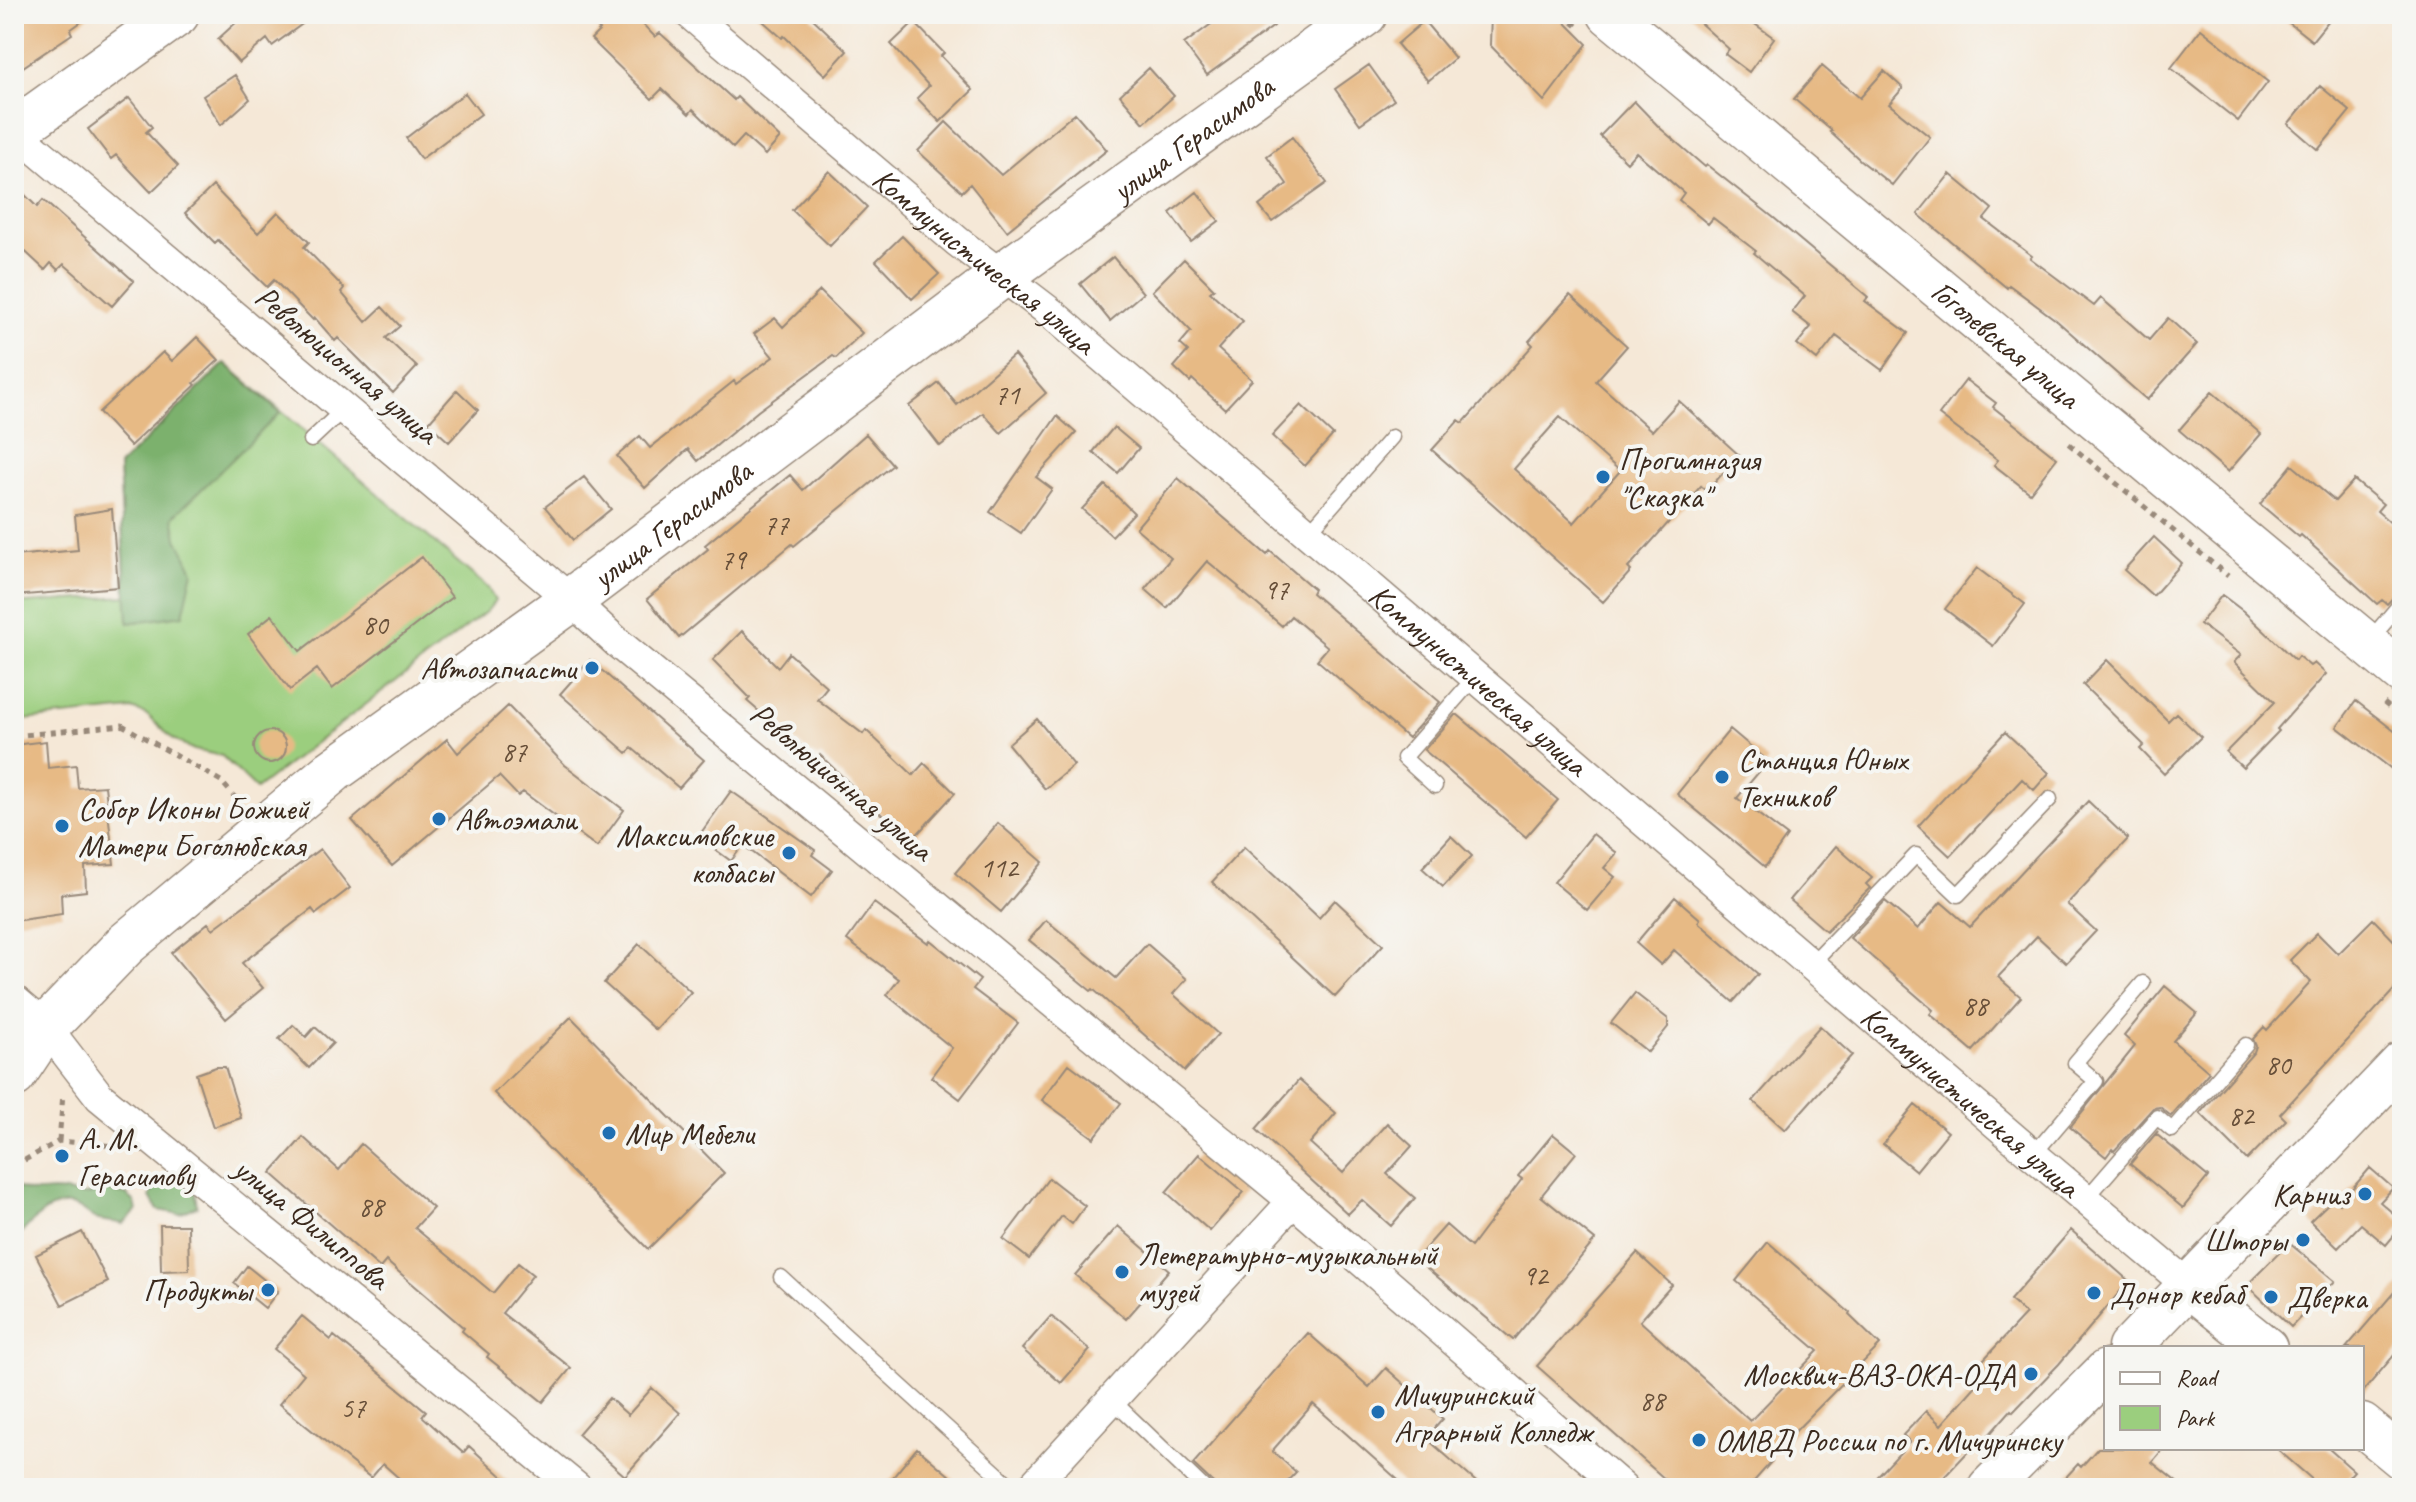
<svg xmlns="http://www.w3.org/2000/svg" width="2416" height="1502" font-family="Caveat,sans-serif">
<rect width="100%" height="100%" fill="#f6f6f2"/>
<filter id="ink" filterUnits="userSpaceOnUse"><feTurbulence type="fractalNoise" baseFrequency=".0125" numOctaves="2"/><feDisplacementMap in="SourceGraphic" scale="16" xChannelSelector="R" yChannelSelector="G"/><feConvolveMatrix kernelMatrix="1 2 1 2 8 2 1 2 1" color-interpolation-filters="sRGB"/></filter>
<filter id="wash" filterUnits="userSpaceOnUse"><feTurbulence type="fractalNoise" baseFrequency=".006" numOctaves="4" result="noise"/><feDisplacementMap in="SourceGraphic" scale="32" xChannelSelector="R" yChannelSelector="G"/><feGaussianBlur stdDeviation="1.8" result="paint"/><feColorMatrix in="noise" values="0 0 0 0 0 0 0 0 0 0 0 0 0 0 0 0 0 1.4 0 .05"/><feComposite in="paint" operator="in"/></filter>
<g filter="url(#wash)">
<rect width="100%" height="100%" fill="#f5e8d7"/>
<path fill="#9bce7e" stroke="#6b7c4e" stroke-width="2" d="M225,363L488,588L495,601L487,611L256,789L222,756L194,750L173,739L146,714L132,709L14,721V604L126,596L119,466Z"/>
<path fill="#7cb16d" stroke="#5c6e46" stroke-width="2" d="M225,363L280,413L173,517L177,538L193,571L183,615L128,623L119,466Z
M172,1174L194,1186L197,1206L180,1214L158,1210L150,1197L156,1182Z
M16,1187C36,1194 35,1192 54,1191C76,1191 81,1201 103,1189L127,1195L135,1202L137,1211L123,1224C114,1221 107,1222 99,1220C91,1218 84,1210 77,1207C51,1197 30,1224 14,1241V1190Z"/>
<g id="blocks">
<path fill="#e7ba85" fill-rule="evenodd" d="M14,14H92L70,30L72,34L14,73Z
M252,14H316L272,46L267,39L239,63L218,39L240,19L242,21Z
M582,14H633L655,37L660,33L734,100L737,97L780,138L765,155L744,136L733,148L693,109L689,114L662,89L652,99L591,39L600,30Z
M755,14H808L847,51L825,75L784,36L782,38Z
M1225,14H1265L1274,26L1207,75L1184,44Z
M1491,14H1557L1587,44L1544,101L1490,45Z
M1690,14H1741L1774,38L1749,72L1725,54L1729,49Z
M2278,14H2334L2312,41Z
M1424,21L1455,58L1428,81L1397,44Z
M914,22L944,53L941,56L973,90L940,122L917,98L929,86L891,44Z
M2201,29L2268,82L2238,121L2171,68Z
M1369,65L1394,100L1360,124L1335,89Z
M1822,66L1860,98L1884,71L1903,88L1889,104L1930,137L1892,185L1860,160L1830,132L1832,131L1794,99Z
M1149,68L1174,96L1144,123L1120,95Z
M235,75L250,99L221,125L203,96Z
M2320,86L2350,111L2318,150L2288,124Z
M465,93L481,114L421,159L406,138Z
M129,98L152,127L146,132L178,166L151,192L116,155L111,159L88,129Z
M1634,101L1660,128L1705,167L1707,165L1774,218L1868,297L1865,301L1908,333L1882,370L1836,336L1817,360L1797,344L1811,327L1792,312L1805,296L1754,253L1756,251L1713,218L1708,224L1679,200L1684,193L1636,152L1627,162L1600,136Z
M1075,113L1107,150L1007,231L970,184L962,192L918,151L946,122L1001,175Z
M1292,137L1327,183L1272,222L1259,206L1287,184L1267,156Z
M829,171L867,207L830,246L792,210Z
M1950,174L1992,209L1984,219L2032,256L2030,258L2094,306L2101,298L2149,340L2168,318L2197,344L2147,400L2056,320L2009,285L2007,288L1918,214Z
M14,184L37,207L43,200L134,281L112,306L64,264L58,270L51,263L45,270L14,241Z
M213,186L258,233L278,212L309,242L304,247L344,288L341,292L366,322L382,307L400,326L386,338L417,367L393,393L338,338L335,341L315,318L313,320L274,280L267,287L218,240L215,243L185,213Z
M1197,192L1219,221L1191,242L1170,213Z
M902,236L939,274L912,299L876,261Z
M1113,257L1143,293L1110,321L1080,284Z
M1184,259L1214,289L1210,292L1243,321L1218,349L1252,380L1225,409L1192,379L1190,382L1174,367L1188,351L1180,344L1191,331L1152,291Z
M820,291L862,333L836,358L833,356L758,411L698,461L688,449L645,488L617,456L640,436L650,448L734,381L736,384L773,357L754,334L775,318L783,327Z
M1570,295L1627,346L1596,381L1652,431L1679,401L1739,455L1707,491L1701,486L1628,568L1631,571L1603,602L1432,450L1459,420L1463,423L1533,345L1529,341ZM1560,417L1620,471L1574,523L1514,469Z
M197,337L219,360L194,383L196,385L130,446L99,412L163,352L172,361Z
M1014,355L1046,393L1001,433L983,413L940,446L909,406L939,383L957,405Z
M1966,380L1996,403L1993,407L2057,458L2030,493L1994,465L1998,460L1939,415Z
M457,390L478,410L449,442L428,423Z
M2212,392L2261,434L2228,472L2179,430Z
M1301,405L1333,435L1305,466L1272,436Z
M1057,416L1076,433L1036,477L1052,489L1021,533L990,512Z
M1114,427L1139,448L1118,473L1093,452Z
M866,434L893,465L794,546L792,544L679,638L647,599L708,549L705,545L790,475L803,490Z
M2292,465L2335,501L2354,480L2383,504L2377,511L2402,533V588L2387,604L2382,600L2377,604L2301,535L2299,537L2260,504Z
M584,477L611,509L573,540L545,507Z
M1178,478L1267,555L1270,551L1314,589L1312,593L1440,702L1408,738L1317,660L1328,647L1291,616L1282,626L1238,588L1239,587L1207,561L1167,608L1145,589L1171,558L1136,528Z
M1105,485L1134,513L1112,536L1082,509Z
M112,509L118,587L14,596V556L78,550L75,515Z
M2154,537L2182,563L2153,596L2124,570Z
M422,557L452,597L332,689L317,669L290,690L248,634L272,615L300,651Z
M1977,568L2025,604L1993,646L1945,609Z
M2222,595L2243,611L2295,660L2298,656L2310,666L2314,663L2326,674L2277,729L2279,731L2243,768L2226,752L2275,702L2234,662L2241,655L2200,624Z
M742,631L778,667L789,653L827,687L817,699L863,734L866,730L913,775L924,763L955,793L910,842L820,755L818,758L785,734L747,701L750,698L713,660Z
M590,660L704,760L679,788L632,748L627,753L560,694Z
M2107,660L2168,721L2176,713L2201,737L2164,774L2140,749L2144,745L2083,685Z
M2356,701L2402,737V777L2337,727Z
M508,706L565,765L624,810L597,847L523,792L518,796L499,776L392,866L352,820L447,739L458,753Z
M1455,715H1458L1558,800L1526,837L1424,750Z
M1037,719L1074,765L1045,789L1008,744Z
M1730,729L1768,761L1737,798L1787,836L1765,867L1677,794Z
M254 747a16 16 0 1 1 32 0a16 16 0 1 1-32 0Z
M2005,732L2049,773L2034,790L2022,779L1950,856L1918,826Z
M46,741L48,768L76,765L78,788L105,786L114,864L85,866L86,891L61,894L62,914L14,921V745Z
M731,791L815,850L812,855L832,870L811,897L743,845L731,861L698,837Z
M2088,801L2128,839L2067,904L2096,931L2066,963L2037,936L1998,977L2021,997L1973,1051L1930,1014L1933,1010L1850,938L1885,901L1918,929L1941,902L1970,927Z
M998,823L1043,862L1001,912L955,873Z
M1593,834L1617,853L1604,868L1615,877L1587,910L1554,882Z
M1451,836L1472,856L1443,887L1422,868Z
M1836,846L1872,878L1866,884L1870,888L1826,931L1790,900Z
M1244,847L1319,918L1335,900L1383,945L1335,997L1212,882Z
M320,849L350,888L316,914L312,909L242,963L263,988L226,1019L171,953L208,923L213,929Z
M1675,897L1700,919L1698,922L1758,974L1733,1002L1674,950L1661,965L1636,943Z
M874,903L928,943L930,940L980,980L973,989L1018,1023L960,1099L931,1077L952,1048L887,995L899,979L847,940Z
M2373,919L2402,949V981L2280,1114L2286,1120L2247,1160L2200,1113L2254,1052L2256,1046L2253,1039L2264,1027L2267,1030L2311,982L2290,960L2317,933L2338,954Z
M1046,920L1116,978L1147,944L1187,979L1173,994L1218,1034L1185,1071L1093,989L1091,991L1029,940Z
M639,944L691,992L656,1030L604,983Z
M2165,986L2197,1013L2173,1041L2209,1072L2171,1116L2160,1107L2153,1108L2114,1151L2112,1149L2106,1157L2070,1127L2135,1046L2124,1036Z
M1635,993L1668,1019V1027L1648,1052L1611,1023Z
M571,1017L724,1173L648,1249L494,1093Z
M293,1025L306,1037L315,1027L333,1043L309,1068L279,1039Z
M1820,1026L1852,1055L1785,1130L1753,1101Z
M1069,1064L1121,1103L1094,1138L1042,1100Z
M216,1067H225L241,1118L213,1127L196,1074Z
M1299,1080L1336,1113L1310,1143L1343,1173L1387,1123L1412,1146L1387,1174L1415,1198L1391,1226L1362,1200L1348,1214L1256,1129Z
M1915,1105L1948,1132L1916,1171L1883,1144Z
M2158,1131L2156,1134L2208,1177L2183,1208L2130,1164Z
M1553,1134L1576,1153L1541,1196L1595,1240L1513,1340L1416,1259L1446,1225L1471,1247L1522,1179L1518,1176Z
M303,1137L339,1170L361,1144L433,1208L415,1228L493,1293L518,1263L533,1275L502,1313L571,1368L543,1402L487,1357L489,1354L462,1331L464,1328L386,1261L380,1268L271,1173Z
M1199,1154L1244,1192L1210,1231L1166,1192Z
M2370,1168L2393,1188L2380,1202L2402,1221V1226L2386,1245L2361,1224L2338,1248L2310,1221L2334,1198L2339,1204Z
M1049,1178L1085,1206L1072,1224L1062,1216L1029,1259L1003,1239Z
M160,1225H188L189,1270L161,1271Z
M1118,1226L1169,1270L1126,1319L1075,1275Z
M2071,1230L2129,1281L2059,1364L2013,1412L2011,1410L1981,1444L1978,1441L1934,1488H1867L1910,1442L1903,1435L1926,1411L1941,1425L1980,1381L1971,1373L2026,1314L2010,1300Z
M82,1232L108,1282L62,1305L36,1255Z
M1768,1242L1850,1313L1849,1315L1880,1345L1769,1458L1772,1461L1748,1488H1675L1537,1366L1637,1253L1672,1285L1640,1321L1750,1421L1818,1351L1736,1281Z
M2289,1243L2335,1281L2291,1327L2247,1285Z
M247,1266L278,1291L265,1308L234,1283Z
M2402,1283V1346L2362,1393V1348H2346Z
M302,1316L331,1340L334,1336L426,1411L422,1416L463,1453L469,1446L515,1488H410L383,1464L371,1478L279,1404L304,1374L274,1349Z
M1051,1316L1090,1350L1061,1383L1022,1349Z
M1308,1333L1369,1387L1386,1368L1443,1419L1426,1438L1483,1488H1407L1313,1404L1272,1451L1296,1472L1281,1488H1219L1211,1481L1193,1464Z
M652,1388L680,1413L625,1476L578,1434L609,1398L628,1415Z
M917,1448L964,1488H884Z
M2098,1448H2164L2152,1462L2184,1488H2056L2078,1464L2081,1467Z
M2276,1448H2328L2354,1471L2339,1488H2322Z"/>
</g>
</g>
<g filter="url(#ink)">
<use href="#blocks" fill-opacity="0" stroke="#98897a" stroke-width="2"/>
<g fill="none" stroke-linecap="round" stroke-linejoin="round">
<g stroke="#98897a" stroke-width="17">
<path id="lane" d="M311,440L344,409
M1308,533L1392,437
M2370,640L2402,602
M1435,786L1404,758L1475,677
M1810,965L1916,855L1958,895L2050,799
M2033,1155L2096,1081L2075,1063L2143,983
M2085,1200L2157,1117L2172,1130L2246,1045
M781,1277L1013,1488
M1111,1399L1204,1488"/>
</g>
<g stroke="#98897a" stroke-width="33">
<g id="street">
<path id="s1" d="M690,14L958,242L1051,313L2033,1155L2189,1286"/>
<path d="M14,131L571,600L619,644L1293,1201L1623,1488"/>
<path d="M14,1000L46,1027L100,1097L577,1488"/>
<path d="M1031,1488L1293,1201"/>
</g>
</g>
<g stroke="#98897a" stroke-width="45">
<g id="secondary">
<path id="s2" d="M1609,14L2402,673"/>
<path d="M2189,1286L2266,1348"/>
<path d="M2129,1348L2402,1063"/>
<path d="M2362,1425L2402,1458"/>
<path d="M1989,1488L2106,1371"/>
</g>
</g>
<g stroke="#98897a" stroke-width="47">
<g id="primary">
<path d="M14,131L177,14"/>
<path id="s3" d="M14,1075L46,1027L126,944L333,771L571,600L1001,276L1365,14"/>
</g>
</g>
<path stroke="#98897a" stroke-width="5" stroke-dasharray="6 6" stroke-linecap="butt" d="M1563,14L1577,26
M2069,444L2228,576
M2384,703L2402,718
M14,736L122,725L221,781L242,806
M59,1141L63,1094
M14,1166L59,1141L116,1146"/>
<use href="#lane" stroke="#fff" stroke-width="14"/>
<use href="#street" stroke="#fff" stroke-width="30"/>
<use href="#secondary" stroke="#fff" stroke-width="42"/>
<use href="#primary" stroke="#fff" stroke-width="44"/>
</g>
</g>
<g fill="#1f6fb2" stroke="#f6f6f2" stroke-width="3">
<circle cx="1603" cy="477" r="8"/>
<circle cx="592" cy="668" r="8"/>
<circle cx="1722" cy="777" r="8"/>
<circle cx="439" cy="819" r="8"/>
<circle cx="62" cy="826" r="8"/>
<circle cx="789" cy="853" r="8"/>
<circle cx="609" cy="1133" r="8"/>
<circle cx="62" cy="1156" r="8"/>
<circle cx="2365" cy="1194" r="8"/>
<circle cx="2303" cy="1240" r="8"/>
<circle cx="1122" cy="1272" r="8"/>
<circle cx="268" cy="1290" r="8"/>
<circle cx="2094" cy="1293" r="8"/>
<circle cx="2271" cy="1297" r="8"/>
<circle cx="2031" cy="1374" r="8"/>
<circle cx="1378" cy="1412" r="8"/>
<circle cx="1699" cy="1440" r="8"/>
</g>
<g text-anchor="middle" stroke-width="8" stroke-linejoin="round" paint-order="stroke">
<g font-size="28" fill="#664e38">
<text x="1007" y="404">71</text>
<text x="776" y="534">77</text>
<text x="733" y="569">79</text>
<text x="1276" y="599">97</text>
<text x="375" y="634">80</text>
<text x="514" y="761">87</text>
<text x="999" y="877">112</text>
<text x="1975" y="1015">88</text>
<text x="2278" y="1074">80</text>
<text x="2241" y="1125">82</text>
<text x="371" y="1216">88</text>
<text x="1535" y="1285">92</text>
<text x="1652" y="1410">88</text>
<text x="353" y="1417">57</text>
</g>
<g font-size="32" fill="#3b2a1e" stroke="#f6f6f2">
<text dy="11" stroke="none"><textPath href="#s3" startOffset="1510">улица Герасимова</textPath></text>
<text dy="11" stroke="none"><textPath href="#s1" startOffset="384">Коммунистическая улица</textPath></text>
<text dy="11" stroke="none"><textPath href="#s2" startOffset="516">Гоголевская улица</textPath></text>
<text transform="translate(347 364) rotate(40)" y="11">Революционная улица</text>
<text dy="11" stroke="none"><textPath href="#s3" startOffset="862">улица Герасимова</textPath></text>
<text dy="11" stroke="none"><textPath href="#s1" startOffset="1032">Коммунистическая улица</textPath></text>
<text transform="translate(842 781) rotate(40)" y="11">Революционная улица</text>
<text dy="11" stroke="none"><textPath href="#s1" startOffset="1680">Коммунистическая улица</textPath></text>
<text transform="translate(312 1223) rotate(39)" y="11">улица Филиппова</text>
</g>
<g font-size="32" fill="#3b2a1e" stroke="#f6f6f2" text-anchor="start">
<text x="1619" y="470">Прогимназия<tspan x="1619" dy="37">"Сказка"</tspan></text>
<text x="576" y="679" text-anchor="end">Автозапчасти</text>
<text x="1738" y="770">Станция Юных<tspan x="1738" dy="37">Техников</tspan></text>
<text x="78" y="819">Собор Иконы Божией<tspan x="78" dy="37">Матери Боголюбская</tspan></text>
<text x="455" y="830">Автоэмали</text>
<text x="773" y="846" text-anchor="end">Максимовские<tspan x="773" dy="37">колбасы</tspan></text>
<text x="625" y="1144">Мир Мебели</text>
<text x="78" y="1149">А. М.<tspan x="78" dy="37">Герасимову</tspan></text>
<text x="2349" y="1205" text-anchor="end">Карниз</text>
<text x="2287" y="1251" text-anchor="end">Шторы</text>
<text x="1138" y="1265">Летературно-музыкальный<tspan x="1138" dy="37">музей</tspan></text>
<text x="252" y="1301" text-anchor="end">Продукты</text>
<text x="2110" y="1304">Донор кебаб</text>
<text x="2287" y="1308">Дверка</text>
<text x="2015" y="1385" text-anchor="end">Москвич-ВАЗ-ОКА-ОДА</text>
<text x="1394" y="1405">Мичуринский<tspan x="1394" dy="37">Аграрный Колледж</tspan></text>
<text x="1715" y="1451">ОМВД России по г. Мичуринску</text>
</g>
</g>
<rect width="2416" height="1502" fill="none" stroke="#f6f6f2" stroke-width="48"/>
<rect x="2104" y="1346" width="260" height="104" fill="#f6f6f2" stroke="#aba49d" stroke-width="2"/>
<rect x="2120" y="1372" width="40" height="12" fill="#ffffff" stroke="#aba49d" stroke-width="2"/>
<text x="2176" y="1386" font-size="24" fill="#3b2a1e">Road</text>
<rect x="2120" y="1406" width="40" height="24" fill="#9bce7e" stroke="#aba49d" stroke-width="2"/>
<text x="2176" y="1426" font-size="24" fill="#3b2a1e">Park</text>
</svg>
